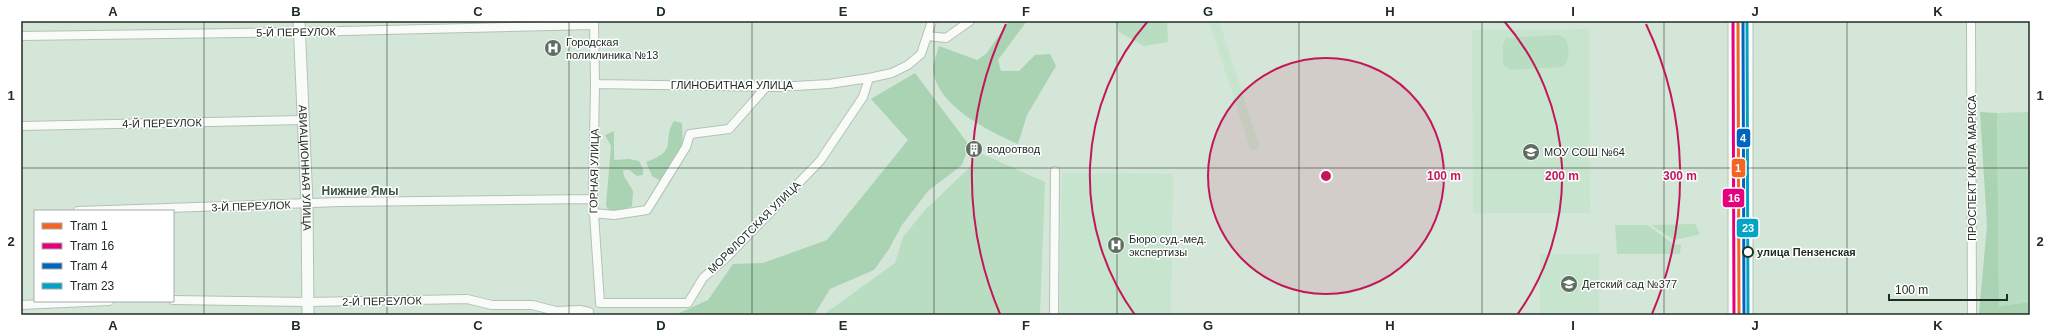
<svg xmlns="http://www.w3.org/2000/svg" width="2051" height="336" font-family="Helvetica,sans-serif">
<rect width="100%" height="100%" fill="#d4e6d8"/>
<path fill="#c7e4ce" d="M1209,21H1219L1260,148L1251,151Z
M1589,29L1590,213H1473L1472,30Z
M1062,173L1173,174L1171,315H1060Z
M1540,254H1599V315H1540Z"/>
<path fill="#b8ddc1" d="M1115,21H1167L1168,42L1144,46L1119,32Z
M1559,35L1565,38C1570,46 1570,61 1563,67L1510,70L1503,64V44L1506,38Z
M2030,112V302L1999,306L1997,113Z
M978,152L1045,182L1040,315H823L895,263L903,237L925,210L969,168Z
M1695,224L1700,234L1674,240L1651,225Z
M1615,225H1648L1674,245L1681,244L1680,254H1617Z"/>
<path fill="#aad3b4" d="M1009,21H1027L998,60L1001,71H1019L1035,55L1050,54L1056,66L1027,115L1018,144C988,131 937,106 933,70C933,63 937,54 939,46L977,60L986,54Z
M915,73L969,145L962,165L928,191L902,225L889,249L874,270L830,289L814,315H675L708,300L733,264L763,263L827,240L908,140L871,99Z
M1980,112L1997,113L1999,306L2030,302V315H1980L1979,313L1987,226Z
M674,121L682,123L683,147L661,181L652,176L646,162C680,150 661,142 674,121Z
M614,131V160L629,159L639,161L643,169V175L637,176L629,170H623L624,176L633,191L632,206L610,215L606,205L611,146L605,135Z"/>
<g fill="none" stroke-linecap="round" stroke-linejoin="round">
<g stroke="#b4c2b6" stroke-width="10">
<path id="street" d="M594,21L595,84L593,199L600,303
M1971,21L1972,315
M21,36L300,32L594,25
M928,36L946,38L970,21
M595,84L778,87L829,84L869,78L892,73L908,65L921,54L932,21
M21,126L303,120
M78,211L340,202L593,199
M593,213L614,215L647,210L686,147L690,134L729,129L767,86
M173,300L308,302L467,299L492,305H532L556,311L580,310L589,312
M600,303H688L703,278L727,257L820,161L863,97L869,78
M21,305L109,301
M1054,315L1055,171"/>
</g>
<g stroke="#b4c2b6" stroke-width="13">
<g id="secondary">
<path id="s1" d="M299,21L307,204L308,315"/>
<path d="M1734,21V315"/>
<path d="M1747,315V21"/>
</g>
</g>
<use href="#street" stroke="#f9fbf9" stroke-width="8"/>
<use href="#secondary" stroke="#f9fbf9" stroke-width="11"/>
<g stroke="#fff" stroke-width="6">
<path id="tram-1" d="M1738,21L1739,315"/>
</g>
<g stroke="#fff" stroke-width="6">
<path id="tram-2" d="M1733,21L1734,315"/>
</g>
<g stroke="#fff" stroke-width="6">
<path id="tram-3" d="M1743,21L1744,315"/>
</g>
<g stroke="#fff" stroke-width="6">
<path id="tram-4" d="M1747,21L1748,315"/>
</g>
<use href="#tram-1" stroke="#f26522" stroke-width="3"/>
<use href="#tram-2" stroke="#e5007d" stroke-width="3"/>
<use href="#tram-3" stroke="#0065bd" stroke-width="3"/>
<use href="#tram-4" stroke="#02a3c5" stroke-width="3"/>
</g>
<path fill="none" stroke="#202d23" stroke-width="1" stroke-opacity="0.55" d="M204,21V315M387,21V315M569,21V315M752,21V315M934,21V315M1117,21V315M1299,21V315M1482,21V315M1664,21V315M1847,21V315M21,168H2030"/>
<circle cx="1326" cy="176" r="118" fill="#c2185b" fill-opacity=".12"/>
<g fill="none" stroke="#c2185b" stroke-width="2">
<circle cx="1326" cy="176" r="118"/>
<path d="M1135 315A236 236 0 0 1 1148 21M1504 21A236 236 0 0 1 1517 315"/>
<path d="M1000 314A354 354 0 0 1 1006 24M1646 24A354 354 0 0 1 1652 314"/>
</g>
<defs>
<g id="hospital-disc" transform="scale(0.9)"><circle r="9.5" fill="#5f6e62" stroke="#fff"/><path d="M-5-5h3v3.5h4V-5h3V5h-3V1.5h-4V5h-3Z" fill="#fff"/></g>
<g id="building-disc" transform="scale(0.9)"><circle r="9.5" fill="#5f6e62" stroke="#fff"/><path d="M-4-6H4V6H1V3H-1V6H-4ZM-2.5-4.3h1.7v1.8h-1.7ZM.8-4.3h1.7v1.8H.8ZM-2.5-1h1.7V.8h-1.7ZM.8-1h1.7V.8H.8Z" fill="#fff"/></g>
<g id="school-disc" transform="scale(0.9)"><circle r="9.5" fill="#5f6e62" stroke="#fff"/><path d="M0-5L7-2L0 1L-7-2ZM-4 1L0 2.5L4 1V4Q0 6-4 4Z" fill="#fff"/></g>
</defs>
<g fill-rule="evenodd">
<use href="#hospital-disc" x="553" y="48"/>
<use href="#building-disc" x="974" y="149"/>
<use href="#school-disc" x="1531" y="152"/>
<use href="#hospital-disc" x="1116" y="245"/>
<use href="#school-disc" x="1569" y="284"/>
</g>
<circle fill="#fff" stroke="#202d23" stroke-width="2" cx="1748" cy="252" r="5"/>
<g text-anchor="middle" stroke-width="3" stroke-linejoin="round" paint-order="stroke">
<g font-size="11" fill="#202d23" stroke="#fff">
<text transform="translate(296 32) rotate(-1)" y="4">5-Й ПЕРЕУЛОК</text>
<text x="732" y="89">ГЛИНОБИТНАЯ УЛИЦА</text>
<text transform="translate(162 123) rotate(-1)" y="4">4-Й ПЕРЕУЛОК</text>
<text dy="4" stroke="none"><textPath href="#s1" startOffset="147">АВИАЦИОННАЯ УЛИЦА</textPath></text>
<text transform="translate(1972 168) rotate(-90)" y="4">ПРОСПЕКТ КАРЛА МАРКСА</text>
<text transform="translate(594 171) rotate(-89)" y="4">ГОРНАЯ УЛИЦА</text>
<text transform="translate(251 206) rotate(-2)" y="4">3-Й ПЕРЕУЛОК</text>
<text transform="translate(754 227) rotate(-45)" y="4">МОРФЛОТСКАЯ УЛИЦА</text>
<text transform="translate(382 301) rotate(-1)" y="4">2-Й ПЕРЕУЛОК</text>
</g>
<g font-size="11" fill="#202d23" stroke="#fff" text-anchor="start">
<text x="566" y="46">Городская<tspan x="566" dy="13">поликлиника №13</tspan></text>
<text x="987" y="153">водоотвод</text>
<text x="1544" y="156">МОУ СОШ №64</text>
<text x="1129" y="243">Бюро суд.-мед.<tspan x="1129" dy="13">экспертизы</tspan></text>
<text x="1582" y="288">Детский сад №377</text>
</g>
<g font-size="11" font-weight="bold" fill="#202d23" stroke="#fff" text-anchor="start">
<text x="1757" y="256">улица Пензенская</text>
</g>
<g font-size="12" font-weight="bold" fill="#39543f" stroke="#fff">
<text x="360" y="195">Нижние Ямы</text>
</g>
</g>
<circle cx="1326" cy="176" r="6" fill="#c2185b" stroke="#fff" stroke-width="2"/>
<g font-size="12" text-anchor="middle" font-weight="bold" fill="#c2185b" stroke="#fff" stroke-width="3" stroke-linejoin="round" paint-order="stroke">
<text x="1444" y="180">100 m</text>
<text x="1562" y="180">200 m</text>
<text x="1680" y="180">300 m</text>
</g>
<g stroke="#fff" stroke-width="1.5">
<rect x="1736" y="128" width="15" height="20" rx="4" fill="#0065bd"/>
<rect x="1731" y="158" width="15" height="20" rx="4" fill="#f26522"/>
<rect x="1722" y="188" width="23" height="20" rx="4" fill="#e5007d"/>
<rect x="1736" y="218" width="23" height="20" rx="4" fill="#02a3c5"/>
</g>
<g font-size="11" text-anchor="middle" font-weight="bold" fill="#fff">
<text x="1743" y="142">4</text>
<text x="1738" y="172">1</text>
<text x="1734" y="202">16</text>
<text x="1748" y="232">23</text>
</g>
<rect width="2051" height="336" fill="none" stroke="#ffffff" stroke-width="44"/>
<rect x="34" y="210" width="140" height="92" fill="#ffffff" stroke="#a6aba7"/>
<rect x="42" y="223" width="20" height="6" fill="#f26522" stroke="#a6aba7"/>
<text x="70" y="230" font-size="12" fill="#202d23">Tram 1</text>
<rect x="42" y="243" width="20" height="6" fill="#e5007d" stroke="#a6aba7"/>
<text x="70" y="250" font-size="12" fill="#202d23">Tram 16</text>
<rect x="42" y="263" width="20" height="6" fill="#0065bd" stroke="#a6aba7"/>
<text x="70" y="270" font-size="12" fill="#202d23">Tram 4</text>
<rect x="42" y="283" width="20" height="6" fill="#02a3c5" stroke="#a6aba7"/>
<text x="70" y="290" font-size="12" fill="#202d23">Tram 23</text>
<path d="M1889 294v6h118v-6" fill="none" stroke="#202d23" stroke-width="2"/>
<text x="1895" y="294" font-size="12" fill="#202d23" stroke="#ffffff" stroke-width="3" paint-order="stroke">100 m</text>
<rect x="22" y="22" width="2007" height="292" fill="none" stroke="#202d23" stroke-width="1.5"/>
<g font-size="13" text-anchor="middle" font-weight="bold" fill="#202d23">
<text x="113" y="16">A</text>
<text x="296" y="16">B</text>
<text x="478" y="16">C</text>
<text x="661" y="16">D</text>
<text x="843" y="16">E</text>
<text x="1026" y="16">F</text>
<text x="1208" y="16">G</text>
<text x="1390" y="16">H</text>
<text x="1573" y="16">I</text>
<text x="1755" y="16">J</text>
<text x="1938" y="16">K</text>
<text x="11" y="100">1</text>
<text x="2040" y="100">1</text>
<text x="11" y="246">2</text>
<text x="2040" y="246">2</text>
<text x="113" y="330">A</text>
<text x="296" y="330">B</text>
<text x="478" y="330">C</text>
<text x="661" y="330">D</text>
<text x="843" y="330">E</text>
<text x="1026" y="330">F</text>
<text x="1208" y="330">G</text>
<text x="1390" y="330">H</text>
<text x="1573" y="330">I</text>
<text x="1755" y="330">J</text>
<text x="1938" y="330">K</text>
</g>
</svg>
